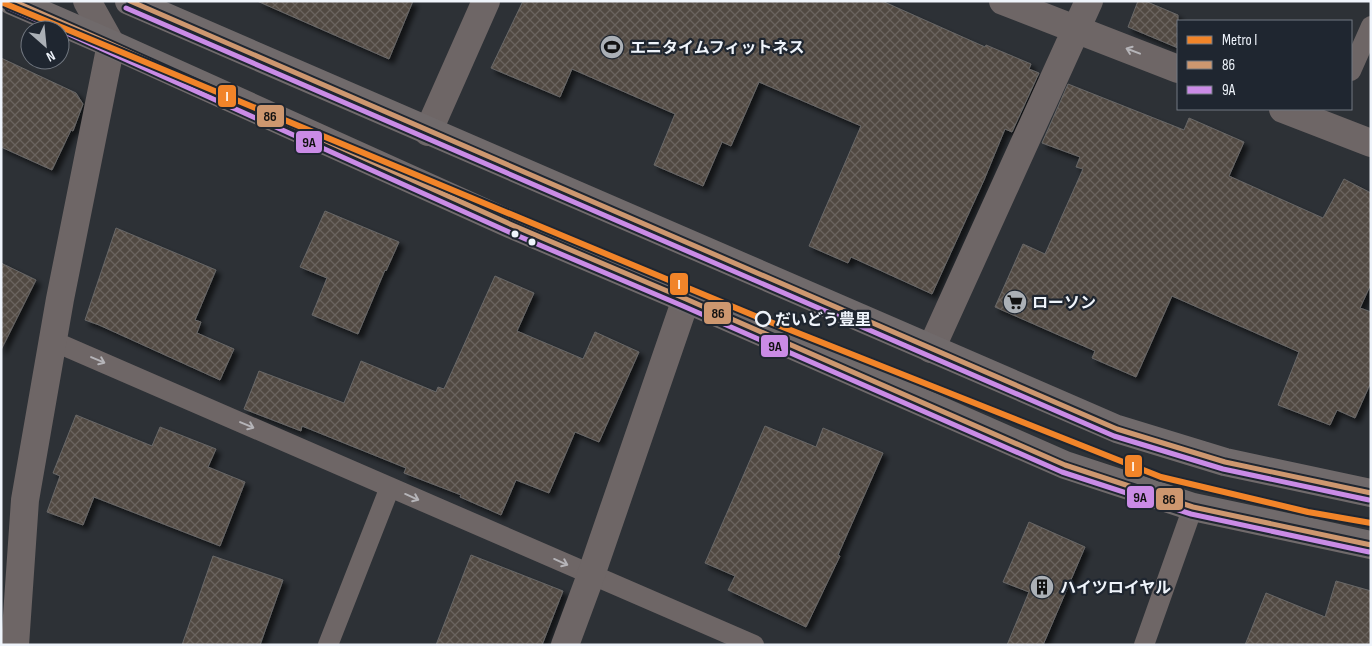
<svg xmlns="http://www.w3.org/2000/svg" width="1372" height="646" font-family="'Sofia Sans Condensed','Noto Sans JP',sans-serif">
<defs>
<pattern id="building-cross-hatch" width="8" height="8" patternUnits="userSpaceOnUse" patternTransform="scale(1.25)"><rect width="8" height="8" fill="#514942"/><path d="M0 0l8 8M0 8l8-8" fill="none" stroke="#6a645e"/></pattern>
<filter id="shadow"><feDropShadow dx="4.5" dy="4.5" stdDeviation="2.5" flood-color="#0009"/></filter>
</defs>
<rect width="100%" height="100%" fill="#2d3136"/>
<path fill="url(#building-cross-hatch)" stroke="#686767" filter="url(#shadow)" d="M257,1H413L389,59Z
M523,1H882L985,47L986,45L1031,64L1029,69L1039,73L1012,132L1005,129L984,180L932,294L851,257L848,263L809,246L861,126L759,82L731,146L722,142L703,186L654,165L675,114L572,69L560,97L491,68Z
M1138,1H1145L1178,15V48L1128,27Z
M1,58L76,93L83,104L73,131L71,130L52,170L1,147Z
M1068,84L1184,130L1189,118L1244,142L1229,176L1323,218L1344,179L1371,193V284L1360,308L1371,312V382L1355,418L1337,410L1330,425L1278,405L1299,352L1172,296L1136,377L1092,358L1095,351L995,307L1023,244L1045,254L1083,169L1076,167L1080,157L1042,143Z
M325,211L399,242L386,271L385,270L358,334L312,315L327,278L300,267Z
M116,228L216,270L195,320L201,322L197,333L234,349L220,380L99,325L85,320Z
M1,263L36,280L1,350Z
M495,276L534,293L517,331L583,359L595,332L639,352L599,442L575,432L549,493L516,480L501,515L460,497L461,495L404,473L406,468L302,426L301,431L244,409L259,371L344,403L361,361L436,392L438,387L444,389Z
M76,415L152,446L160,427L216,449L208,467L245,482L220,546L94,497L83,525L47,512L60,476L53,473Z
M765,426L816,447L823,428L883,453L838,555L840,556L806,627L728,590L735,576L705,563Z
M1029,522L1085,547L1043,645H1007L1029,592L1003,582Z
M471,555L563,591L542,645H436Z
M213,556L283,580L260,645H182Z
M1336,581L1371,591V645H1245L1266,593L1325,617Z"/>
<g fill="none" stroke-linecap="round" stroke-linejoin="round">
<path stroke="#6e6666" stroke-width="20" d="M1351,71L1371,26
M53,341L754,645
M328,645L390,487
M1144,645L1193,507"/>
<path stroke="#6e6666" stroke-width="28" d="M1003,1L1178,69
M1283,109L1371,143
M428,132L486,1
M931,349L1089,1
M15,645L25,500L60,299L111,44L87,1
M565,645L591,575L686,299"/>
<path stroke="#706a6b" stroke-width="28" d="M12,1L111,44L512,225L686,299L1065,465L1193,507L1371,545
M129,1L1117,429L1225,462L1371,493"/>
<g stroke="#1f2630" stroke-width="9">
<path id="bus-1" d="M13,1L111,44L512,225L686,299L1065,465L1193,507L1371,545
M130,1L1117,429L1225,462L1371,493"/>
</g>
<g stroke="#1f2630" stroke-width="9">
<path id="bus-2" d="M9,8L60,30
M126,8L1114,436L1223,469L1369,500
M60,30L509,232L683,306L1062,472L1191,514L1369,552"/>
</g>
<use href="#bus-1" stroke="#cd976f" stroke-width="5"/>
<use href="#bus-2" stroke="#ca8be6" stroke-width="5"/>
<g stroke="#1f2630" stroke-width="10">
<path id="metro-1" d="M1,2L760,318L1161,477L1308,512L1371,523"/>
</g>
<use href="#metro-1" stroke="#f18429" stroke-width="6"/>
</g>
<defs><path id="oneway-shaft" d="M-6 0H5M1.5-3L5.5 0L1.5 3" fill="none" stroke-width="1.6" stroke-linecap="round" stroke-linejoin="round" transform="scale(1.25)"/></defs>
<g stroke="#b5b4b8">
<use href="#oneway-shaft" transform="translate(1133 51) rotate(-159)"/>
<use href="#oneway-shaft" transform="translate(98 360) rotate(23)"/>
<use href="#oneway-shaft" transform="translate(247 425) rotate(23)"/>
<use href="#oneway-shaft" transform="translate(412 497) rotate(24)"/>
<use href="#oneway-shaft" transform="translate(561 562) rotate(24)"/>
</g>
<defs>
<g id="stadium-disc" transform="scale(1.25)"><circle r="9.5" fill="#abb0b6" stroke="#1f2630"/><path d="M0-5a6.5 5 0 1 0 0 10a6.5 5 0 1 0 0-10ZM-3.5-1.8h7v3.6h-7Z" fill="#111"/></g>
<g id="supermarket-disc" transform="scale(1.25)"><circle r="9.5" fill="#abb0b6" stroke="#1f2630"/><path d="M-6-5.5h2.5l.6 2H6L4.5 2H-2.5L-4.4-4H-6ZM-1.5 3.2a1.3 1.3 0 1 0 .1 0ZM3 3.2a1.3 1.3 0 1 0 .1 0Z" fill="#111"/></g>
<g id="building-disc" transform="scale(1.25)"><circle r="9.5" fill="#abb0b6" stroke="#1f2630"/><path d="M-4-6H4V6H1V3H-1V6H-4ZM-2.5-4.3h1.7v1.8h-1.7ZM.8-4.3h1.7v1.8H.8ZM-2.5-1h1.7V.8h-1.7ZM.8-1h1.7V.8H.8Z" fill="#111"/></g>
</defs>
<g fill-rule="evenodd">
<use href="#stadium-disc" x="612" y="47"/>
<use href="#supermarket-disc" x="1015" y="302"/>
<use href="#building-disc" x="1042" y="587"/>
</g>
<g fill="#eff4fb" stroke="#1f2630" stroke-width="2">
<circle cx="515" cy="234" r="4.5"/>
<circle cx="532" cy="242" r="4.5"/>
</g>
<circle fill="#1f2630" stroke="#eff4fb" stroke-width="2.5" cx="763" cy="319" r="7"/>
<g text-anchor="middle" stroke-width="4.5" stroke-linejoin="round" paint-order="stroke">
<g font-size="16" font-weight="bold" fill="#eff4fb" stroke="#1f2630" text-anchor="start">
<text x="630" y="53">エニタイムフィットネス</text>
<text x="1032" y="308">ローソン</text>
<text x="1060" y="593">ハイツロイヤル</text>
</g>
<g font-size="16" font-weight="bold" fill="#eff4fb" stroke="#1f2630" text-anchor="start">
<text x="775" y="325">だいどう豊里</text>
</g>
</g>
<g stroke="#1f2630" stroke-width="2">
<rect x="217" y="84" width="20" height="24" rx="5" fill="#f18429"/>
<rect x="256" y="104" width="29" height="24" rx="5" fill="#cd976f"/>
<rect x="295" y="130" width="28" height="24" rx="5" fill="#ca8be6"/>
<rect x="669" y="272" width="20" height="24" rx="5" fill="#f18429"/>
<rect x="703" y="301" width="29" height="24" rx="5" fill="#cd976f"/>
<rect x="760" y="334" width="29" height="24" rx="5" fill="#ca8be6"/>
<rect x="1124" y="454" width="19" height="24" rx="5" fill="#f18429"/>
<rect x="1126" y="485" width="29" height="24" rx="5" fill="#ca8be6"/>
<rect x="1155" y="487" width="29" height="24" rx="5" fill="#cd976f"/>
</g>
<g font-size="14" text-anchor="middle" font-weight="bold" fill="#fff">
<text x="227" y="101">I</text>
<text x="679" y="289">I</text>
<text x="1133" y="471">I</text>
</g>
<g font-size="14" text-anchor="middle" font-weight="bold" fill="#111">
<text x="270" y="121">86</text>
<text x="309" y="147">9A</text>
<text x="718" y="318">86</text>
<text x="775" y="351">9A</text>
<text x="1140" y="502">9A</text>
<text x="1169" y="504">86</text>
</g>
<rect width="1372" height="646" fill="none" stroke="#eff4fb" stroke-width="5"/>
<rect x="1177" y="20" width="175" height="90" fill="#1f2630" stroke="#727881"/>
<rect x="1187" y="36" width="25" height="8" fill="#f18429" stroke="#727881"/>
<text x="1222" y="45" font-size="15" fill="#eff4fb">Metro I</text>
<rect x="1187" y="61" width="25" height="8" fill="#cd976f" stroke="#727881"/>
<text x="1222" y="70" font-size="15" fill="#eff4fb">86</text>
<rect x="1187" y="86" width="25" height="8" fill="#ca8be6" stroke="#727881"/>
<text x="1222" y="95" font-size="15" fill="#eff4fb">9A</text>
<g transform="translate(45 45) rotate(153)"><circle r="24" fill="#1f2630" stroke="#727881"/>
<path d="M0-4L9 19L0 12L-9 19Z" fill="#abb0b6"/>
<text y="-8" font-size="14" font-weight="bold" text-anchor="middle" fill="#eff4fb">N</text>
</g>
</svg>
